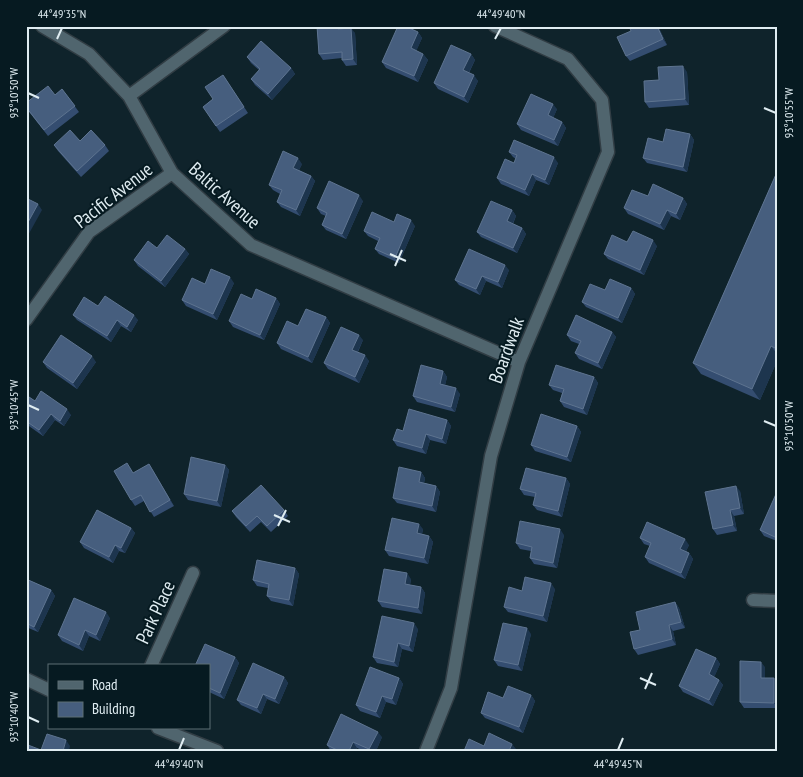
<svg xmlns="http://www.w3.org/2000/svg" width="803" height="777" font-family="'PT Sans Narrow',sans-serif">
<rect width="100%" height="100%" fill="#0f232b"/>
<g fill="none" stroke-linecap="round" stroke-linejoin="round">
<g stroke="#313d44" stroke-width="15">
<path id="minor" d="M42,26L89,54L129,96L172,173L251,245L519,362
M129,96L224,26
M26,320L89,232L172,173
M753,600L777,601
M151,666L193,573
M26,679L49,690
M158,728L217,751
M426,751L451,688L491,456L519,362L608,152L602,100L568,59L495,26"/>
</g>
<use href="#minor" stroke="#50656e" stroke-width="12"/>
</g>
<path fill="#344d70" d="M317,26H342V28L355,33L357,65L346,66L342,60V58L323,60L319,54Z
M658,26L667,45L630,61L626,56Z
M418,32L422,38L416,51L423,54L428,60L418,82L386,68L382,62Z
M471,54L475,60L469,73L478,81L468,103L438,89L434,83Z
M247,57L291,68L295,74L272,100L255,85L251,79L259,70L251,63Z
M687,72L689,105L649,108L645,102L659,80Z
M223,75L248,113L220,132L203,107L213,99Z
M62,89L79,112L48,136L26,108L55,95Z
M557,109L553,118L562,122L566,128L558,146L521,130L517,124Z
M690,134L694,140L687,172L647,163L643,158L663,142Z
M80,141L105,145L109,151L81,177L58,151L54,145Z
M509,152L558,163L549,185L536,180L529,196L501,184L497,178L514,163L516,159L513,157Z
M302,164L299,170L311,176L315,181L300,216L281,207L277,202L280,194L273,190L269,185Z
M777,172V361L760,400L701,374L693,363Z
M648,196L683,198L687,204L680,220L671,216L664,230L628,214L624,208Z
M363,201L346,239L326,230L322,225L326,216L321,214L317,208Z
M512,210L516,216L513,224L522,228L526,234L517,253L481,237L477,232Z
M394,222L415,226L399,263L379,254L375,249L378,241L368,236L364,231Z
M627,242L657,246L644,275L608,259L604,254Z
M157,248L185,249L189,254L165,287L138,266L134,260Z
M509,270L502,288L486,281L480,295L459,285L455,280Z
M234,283L217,320L186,306L182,300L205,284Z
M631,288L635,294L622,323L586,307L582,302L605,290Z
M276,298L280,304L264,340L233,327L229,321L252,299Z
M98,306L138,320L131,332L121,326L111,342L77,320L73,315Z
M326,317L330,323L312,363L281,349L277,343L298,326Z
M612,332L616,337L602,369L579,359L575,353L579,344L571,341L567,335Z
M363,340L358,352L369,361L359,383L328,369L324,363Z
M43,362H96L77,389L47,368Z
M443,371L447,377L445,385L460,394L455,412L417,402L413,396Z
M594,377L598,383L587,415L564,407L560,401L562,393L553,390L549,385Z
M26,395L35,401L71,415L64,426L55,420L43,436L26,424Z
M447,420L451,426L446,444L430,440L426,454L397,446L393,440L403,431Z
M577,426L581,432L571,462L535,451L531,445Z
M149,464L174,506L154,517L144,501L135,506L131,500L134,473Z
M225,465L229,470L221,507L188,500L184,494Z
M421,472L425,478L424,483L436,486L440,492L436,512L397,503L393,498Z
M566,478L570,484L562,517L537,510L533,505L535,497L524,495L520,489Z
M740,491L744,514L734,516L737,531L717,535L713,529Z
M777,494V541L764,536L760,530Z
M284,510L288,516L271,532L261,522L250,532L236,517L232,511Z
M131,528L135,533L125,553L119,551L113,563L84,548L80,542Z
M423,529L422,534L429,536L433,542L428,564L389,556L385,550Z
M564,535L557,568L534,564L530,558L531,551L520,549L516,543Z
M640,538L689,545L686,551L689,553L693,559L685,579L649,563L645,557L650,546L644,544Z
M295,568L299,574L293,606L271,601L267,596L268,588L257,586L253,580Z
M26,579L51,590L55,596L38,632L26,627Z
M411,579L410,585L421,587L425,593L422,614L382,607L378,601Z
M555,589L547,622L508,612L504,607L522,591Z
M675,602L679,608L685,628L673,631L676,645L638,655L634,649L640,630Z
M110,618L100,641L89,636L83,651L62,641L58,635Z
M418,629L413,652L402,649L398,667L377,663L373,657Z
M531,634L522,671L498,666L494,660Z
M235,657L239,663L224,699L209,692V666Z
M716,658L720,664L714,677L719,680L723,685L713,706L683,692L679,686Z
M765,667V678L777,682V708H744L740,702Z
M284,677L288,683L279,704L267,699L261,714L241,705L237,700Z
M399,678L403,684L396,705L386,702L380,718L360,711L356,705Z
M531,695L535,701L523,733L485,718L481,713L503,698Z
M382,737L376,751H364L357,748L356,751H331L327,745Z"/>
<path fill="#1d354e" d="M657,26H658L667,45L663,39Z
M351,28L355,33L357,65L353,59Z
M418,32L422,38L415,54L411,48Z
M423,54L428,60L418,82L414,76Z
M471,54L475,60L467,76L463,70Z
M683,66L687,72L689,105L685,99Z
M291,68L295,74L272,100L268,94Z
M474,75L478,81L468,103L464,97Z
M553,104L557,109L552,121L548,115Z
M562,122L566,128L558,146L554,140Z
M690,134L694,140L687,172L683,167Z
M554,157L558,163L549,185L545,180Z
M298,158L302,164L297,174L293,168Z
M532,174L536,180L529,196L525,190Z
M311,176L315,181L300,216L296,210Z
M359,195L363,201L346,239L342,234Z
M683,198L687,204L680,220L676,214Z
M38,204L42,210L26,239V226Z
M512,210L516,216L511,227L507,221Z
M667,210L671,216L664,230L660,224Z
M411,220L415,226L399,263L395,258Z
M522,228L526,234L517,253L513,248Z
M653,240L657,246L644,275L640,270Z
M185,249L189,254L165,287L161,281Z
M505,265L509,270L502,288L498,282Z
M482,276L486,281L480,295L476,289Z
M230,277L234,283L217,320L213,314Z
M631,288L635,294L622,323L618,318Z
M276,298L280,304L264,340L260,335Z
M134,315L138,320L131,332L127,327Z
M326,317L330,323L312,363L308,357Z
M117,320L121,326L111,342L107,336Z
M612,332L616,337L602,369L598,363Z
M359,335L363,340L356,355L352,350Z
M771,346L777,354V361L760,400L752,389Z
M365,355L369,361L359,383L355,377Z
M92,356L96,362L77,389L73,383Z
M443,371L447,377L444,390L440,384Z
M594,377L598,383L587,415L583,409Z
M456,388L460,394L455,412L451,407Z
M67,409L71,415L64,426L60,421Z
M51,414L55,420L43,436L39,430Z
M447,420L451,426L446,444L442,439Z
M577,426L581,432L571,462L567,457Z
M426,434L430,440L426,454L422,448Z
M149,464L153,470L174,506L170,500Z
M225,465L229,470L221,507L217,501Z
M421,472L425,478L423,488L419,482Z
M566,478L570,484L562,517L558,511Z
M436,486L440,492L436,512L432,506Z
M736,486L740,491L744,514L740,508Z
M730,510L734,516L737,531L733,525Z
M419,524L423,529L421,539L417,533Z
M131,528L135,533L125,553L121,548Z
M560,529L564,535L557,568L553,563Z
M429,536L433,542L428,564L424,558Z
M685,539L689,545L684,555L680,549Z
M115,545L119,551L113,563L109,557Z
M689,553L693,559L685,579L681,573Z
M295,568L299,574L293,606L289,600Z
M407,573L411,579L409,590L405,584Z
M551,583L555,589L547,622L543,616Z
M421,587L425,593L422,614L418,608Z
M51,590L55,596L38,632L34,627Z
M675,602L679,608L685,628L681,622Z
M106,612L110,618L100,641L96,635Z
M414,623L418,629L413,652L409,646Z
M669,625L673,631L676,645L672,639Z
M527,628L531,634L522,671L518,665Z
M85,630L89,636L83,651L79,645Z
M398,643L402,649L398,667L394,662Z
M235,657L239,663L224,699L220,693Z
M716,658L720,664L713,680L709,674Z
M761,662L765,667V684L761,678Z
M284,677L288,683L279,704L275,699Z
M399,678L403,684L396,705L392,699Z
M774,678L777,682V707L774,703Z
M719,680L723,685L713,706L709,700Z
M263,694L267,699L261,714L257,708Z
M531,695L535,701L523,733L519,727Z
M382,696L386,702L380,718L376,712Z
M378,732L382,737L376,751H370L369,749Z
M66,740L70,746L69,751H63Z
M353,742L357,748L356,751H349Z
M512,744L516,749L515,751H509Z"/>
<path fill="#465e7e" stroke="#5e7490" d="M317,26H338V29L351,28L353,59L342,60V52L319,54Z
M398,26H405L418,32L411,48L423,54L414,76L382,62Z
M629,26H657L663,39L626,56L617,37L631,31Z
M261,41L291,68L268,94L251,79L260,69L247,57Z
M451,45L471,54L463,70L474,75L464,97L434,83Z
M683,66L685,99L645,102L644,81L659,80L658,67Z
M223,75L244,107L216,126L203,107L213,99L205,87Z
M48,86L55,95L62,89L75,106L44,130L26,107V103Z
M531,94L553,104L548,115L562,122L554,140L517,124Z
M666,129L690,134L683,167L643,158L648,138L663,142Z
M70,130L80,141L91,130L105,145L77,171L54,145Z
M514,140L554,157L545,180L532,174L525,190L497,178L505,159L514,163L517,155L509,152Z
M283,151L298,158L293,168L311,176L296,210L277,202L282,190L269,185Z
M777,172V349L771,346L752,389L693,363Z
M329,181L359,195L342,234L322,225L327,213L317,208Z
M653,184L683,198L676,214L667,210L660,224L624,208L632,190L648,196Z
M26,198L38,204L26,226Z
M491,201L512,210L507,221L522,228L513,248L477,232Z
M372,212L394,222L397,214L411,220L395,258L375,249L380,238L364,231Z
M633,231L653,240L640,270L604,254L612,235L627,242Z
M167,235L185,249L161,281L134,260L148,241L157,248Z
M469,249L505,265L498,282L482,276L476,289L455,280Z
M211,269L230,277L213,314L182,300L192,278L205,284Z
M610,279L631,288L618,318L582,302L590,284L605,290Z
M256,289L276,298L260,335L229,321L241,294L252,299Z
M105,296L134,315L127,327L117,320L107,336L73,315L84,297L98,306Z
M306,309L326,317L308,357L277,343L287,321L298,326Z
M576,315L612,332L598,363L575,353L581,341L567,335Z
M341,327L359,335L352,350L365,355L355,377L324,363Z
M61,335L92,356L73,383L43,362Z
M421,365L443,371L440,384L456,388L451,407L413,396Z
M556,365L594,377L583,409L560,401L564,389L549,385Z
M41,391L67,409L60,421L51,414L39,430L26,421V395L35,401Z
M409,409L447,420L442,439L426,434L422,448L393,440L397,429L403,431Z
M541,414L577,426L567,457L531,445Z
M191,457L225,465L217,501L184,494Z
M127,463L133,473L149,464L170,500L150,512L141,495L131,500L114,471Z
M399,467L421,472L419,482L436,486L432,506L393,498Z
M526,468L566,478L558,511L533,505L536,493L520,489Z
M261,485L284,510L267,526L257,516L246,526L232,511Z
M736,486L740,508L730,510L733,525L713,529L705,492Z
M776,494H777V538L760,530Z
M97,510L131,528L121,548L115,545L109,557L80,542Z
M392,518L419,524L417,533L429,536L424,558L385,550Z
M520,521L560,529L553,563L530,558L532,547L516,543Z
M647,522L685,539L680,549L689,553L681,573L645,557L651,543L640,538Z
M257,560L295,568L289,600L267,596L269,584L253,580Z
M384,569L407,573L405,584L421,587L418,608L378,601Z
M525,577L551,583L543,616L504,607L509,587L522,591Z
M26,579L51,590L34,627L26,623Z
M74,598L106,612L96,635L85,630L79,645L58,635Z
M675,602L681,622L669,625L672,639L634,649L630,632L640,630L636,612Z
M382,616L414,623L409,646L398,643L394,662L373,657Z
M503,623L527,628L518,665L494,660Z
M205,644L235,657L220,693L209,688V666H195Z
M696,649L716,658L709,674L719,680L709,700L679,686Z
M740,661L761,662V678H774V703L740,702Z
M253,663L284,677L275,699L263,694L257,708L237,700Z
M370,667L399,678L392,699L382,696L376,712L356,705Z
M508,686L531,695L519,727L481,713L488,692L503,698Z
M341,714L378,732L369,749L353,742L349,751H339L327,745Z
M489,733L512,744L509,751H464L469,739L484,746Z
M47,734L66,740L63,751H26L28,745L41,750Z"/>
<path fill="none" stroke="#dfecf1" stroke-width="2" d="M57,39L62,28M495,39L501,28M28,93L39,98M764,108L776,113M390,254L406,261M395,266L402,250M28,405L39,410M764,421L776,426M274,515L290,522M278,526L286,510M640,678L656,685M645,689L652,673M28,717L39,722M179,750L184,738M618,750L623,738"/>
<g text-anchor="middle" stroke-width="4" stroke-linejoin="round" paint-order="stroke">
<g font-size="19" fill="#dfecf1" stroke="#061a21">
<text transform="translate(113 195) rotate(-38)" y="7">Pacific Avenue</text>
<text transform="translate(225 195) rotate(42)" y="7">Baltic Avenue</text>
<text transform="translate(506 350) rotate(-70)" y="7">Boardwalk</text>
<text transform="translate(155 612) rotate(-65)" y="7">Park Place</text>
</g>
</g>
<rect width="803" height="777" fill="none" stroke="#061a21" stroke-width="55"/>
<rect x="48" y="664" width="162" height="65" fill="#061a21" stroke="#5d6e74"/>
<rect x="58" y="681" width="25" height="8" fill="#50656e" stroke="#5d6e74"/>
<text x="92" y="690" font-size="15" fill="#dfecf1">Road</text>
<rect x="58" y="702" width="25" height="15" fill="#465e7e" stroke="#5d6e74"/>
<text x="92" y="714" font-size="15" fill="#dfecf1">Building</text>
<rect x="28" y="28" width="748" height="722" fill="none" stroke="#dfecf1" stroke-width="2"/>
<g font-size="12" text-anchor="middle" fill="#dfecf1">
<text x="62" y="18">44°49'35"N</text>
<text x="501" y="18">44°49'40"N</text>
<text transform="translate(14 93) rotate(-90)" y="4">93°10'50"W</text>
<text transform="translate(789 113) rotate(-90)" y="4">93°10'55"W</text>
<text transform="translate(14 405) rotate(-90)" y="4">93°10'45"W</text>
<text transform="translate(789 426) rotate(-90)" y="4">93°10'50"W</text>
<text transform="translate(14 717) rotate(-90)" y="4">93°10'40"W</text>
<text x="179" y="768">44°49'40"N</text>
<text x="618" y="768">44°49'45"N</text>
</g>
</svg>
